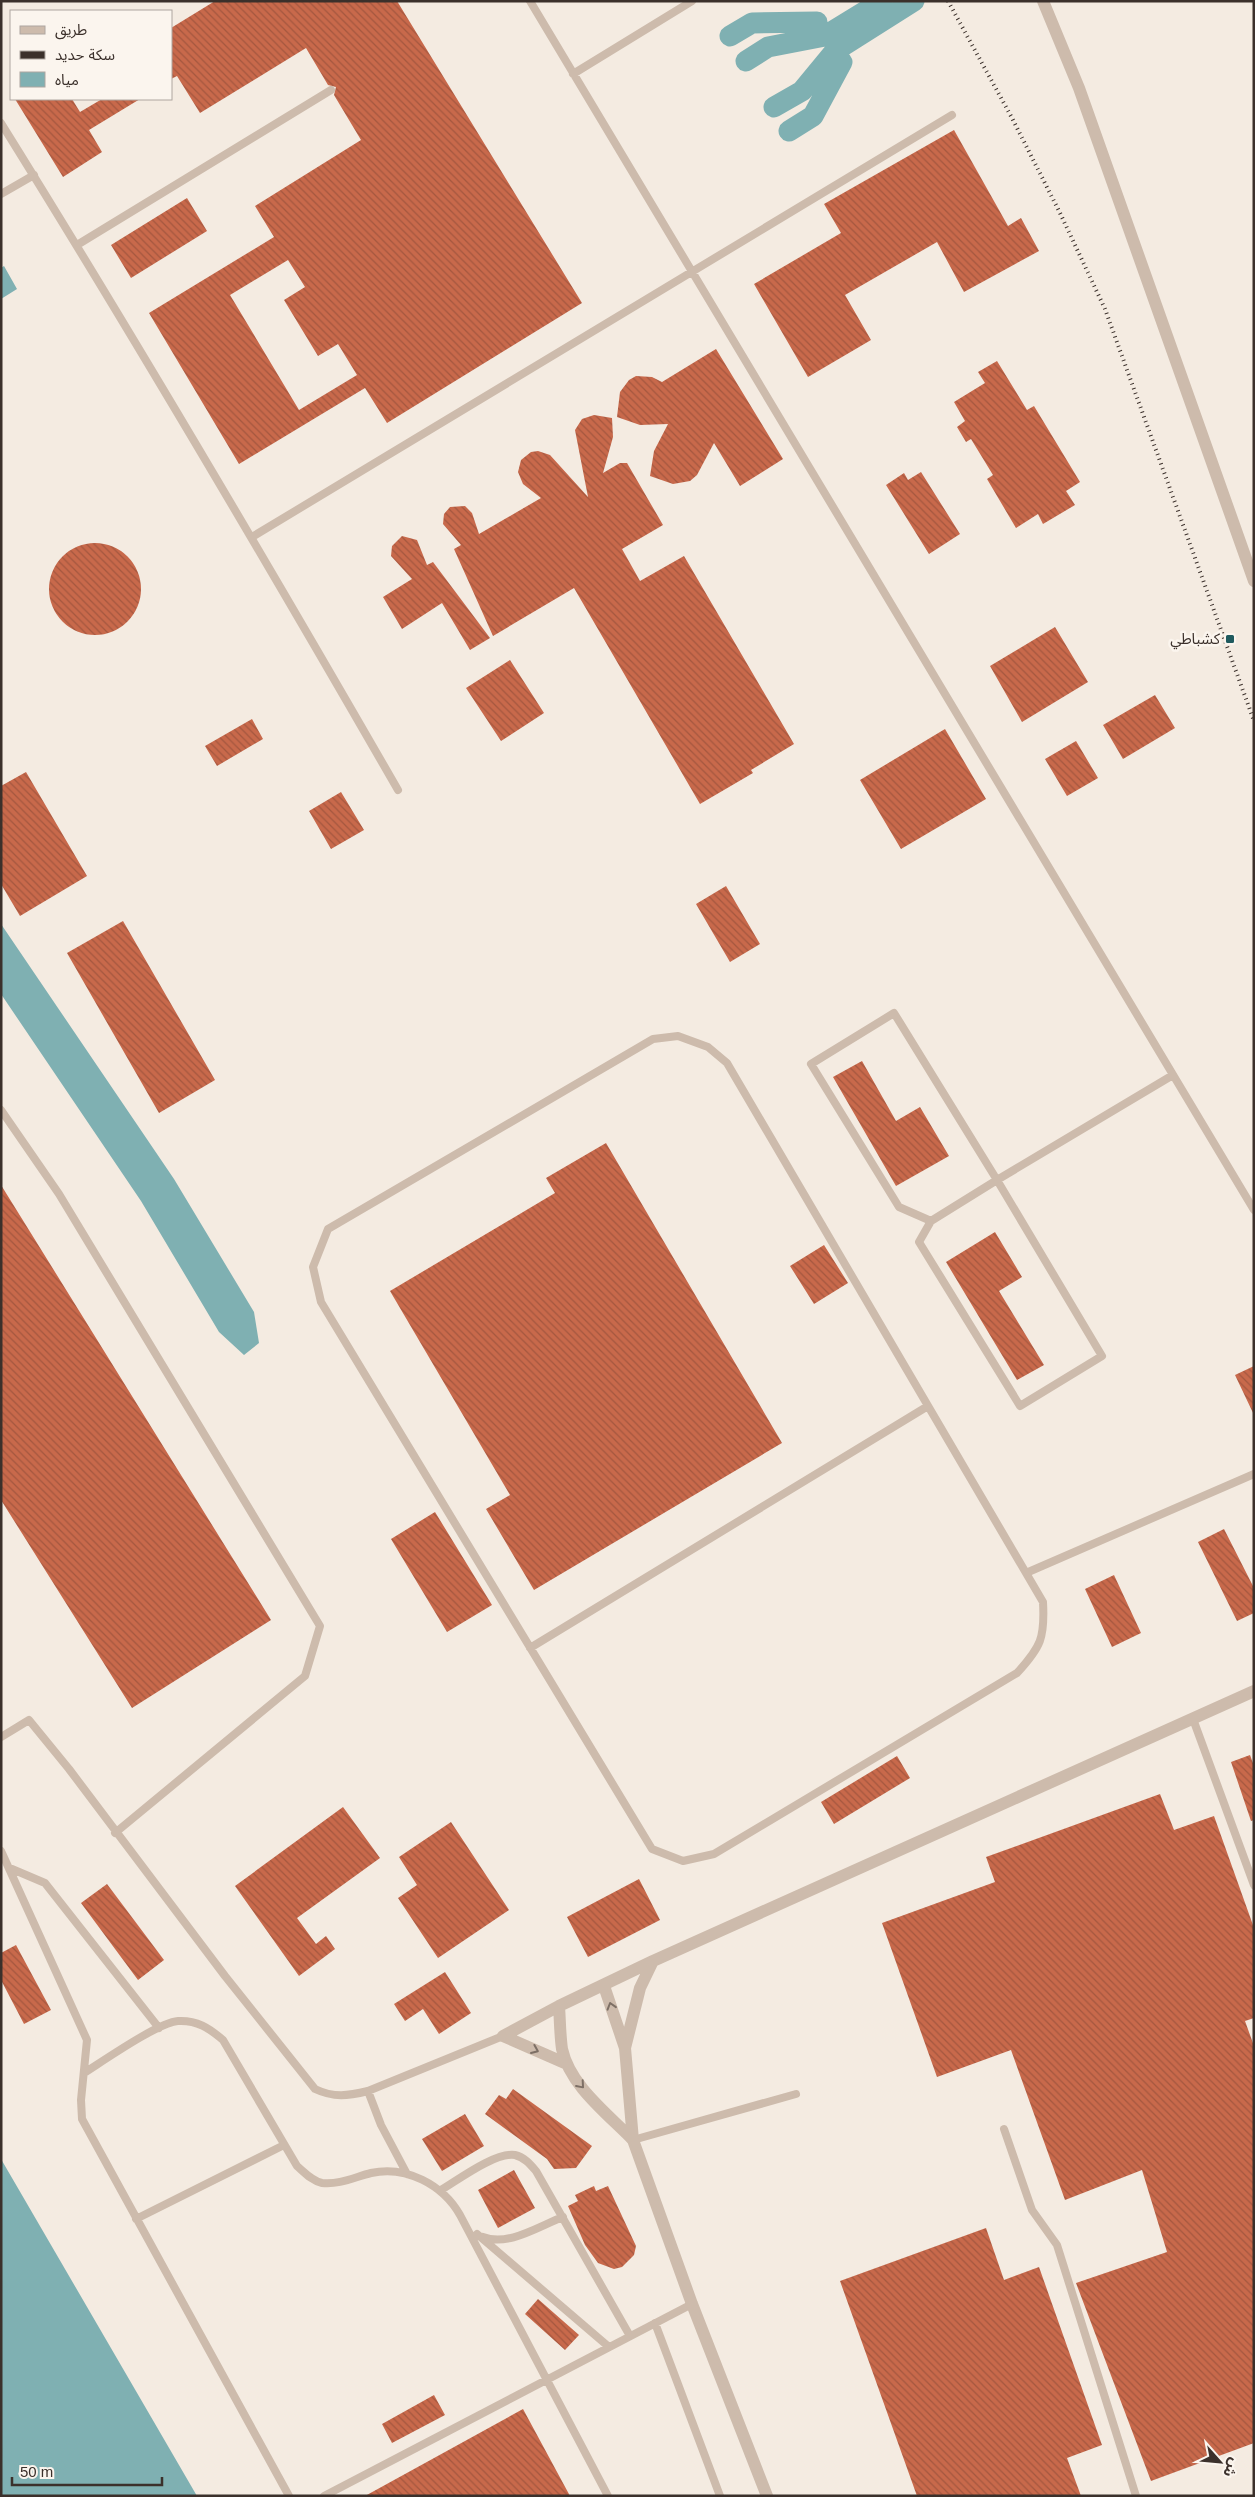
<svg xmlns="http://www.w3.org/2000/svg" width="1255" height="2497" font-family="Arial,'Noto Sans Arabic',sans-serif">
<defs>
<pattern id="building-back-hatch" width="6" height="6" patternUnits="userSpaceOnUse" patternTransform="scale(1.25)"><rect width="6" height="6" fill="#c8694b"/><path d="M-1 5l2 2M0 0l6 6M5-1l2 2" fill="none" stroke="#a4573f"/></pattern>
</defs>
<rect width="100%" height="100%" fill="#f4ebe1"/>
<path fill="#7fb0b2" d="M4,266L17,289L1,299V268Z
M1,924L174,1179L254,1312L259,1343L244,1355L219,1332L141,1201L1,994Z
M1,2159L197,2496H1Z"/>
<g fill="none" stroke-linecap="round" stroke-linejoin="round">
<path stroke="#7fb0b2" stroke-width="21" d="M730,36L752,23L817,22
M746,61L768,47L825,36L882,1
M774,107L802,91L835,51L914,1
M789,131L813,116L842,62"/>
</g>
<path fill="url(#building-back-hatch)" fill-rule="evenodd" d="M215,1H397L582,303L387,423L365,388L239,464L149,313L274,237L255,206L361,140L334,95L336,87L328,85L306,48L200,113L177,76L171,79V28ZM288,260L305,287L284,300L318,356L338,344L357,375L299,410L230,295Z
M15,99H72L80,112L102,99H140L89,130L102,152L63,177Z
M954,130L1008,226L1021,218L1039,251L964,292L937,242L845,295L871,340L808,377L754,284L841,233L824,204Z
M187,198L207,231L131,278L111,245Z
M716,349L783,459L740,486L714,443L697,475L690,481L673,484L650,476L654,451L668,424L640,425L617,417L620,392L629,380L636,376L652,377L662,382Z
M997,361L1027,410L1034,406L1080,482L1066,491L1075,505L1043,524L1038,514L1016,528L987,479L993,475L971,439L966,442L957,427L965,421L954,402L985,383L978,372Z
M594,415L612,418L613,437L603,473L620,463H627L663,525L622,549L640,581L684,556L794,744L751,770L753,773L700,804L574,588L493,636L454,549L461,545L443,524L444,514L450,507L465,506L472,513L479,534L541,498L523,484L518,472L521,460L531,452L538,451L550,455L588,497L575,430L582,419Z
M921,472L960,534L929,554L886,485L904,473L908,480Z
M402,536L417,540L427,565L433,562L490,638L470,650L442,603L402,629L383,597L412,579L391,556L392,546Z
M49 589a46 46 0 1 1 92 0a46 46 0 1 1-92 0Z
M1055,627L1088,682L1022,722L990,666Z
M510,660L544,713L501,741L466,688Z
M1155,695L1175,728L1123,759L1103,725Z
M252,719L263,739L217,766L205,746Z
M945,729L986,799L901,849L860,780Z
M1076,741L1098,778L1067,796L1045,759Z
M26,772L87,876L20,916L1,884V786Z
M341,792L364,830L331,849L309,811Z
M726,886L760,944L730,962L696,904Z
M123,921L215,1080L159,1113L67,953Z
M862,1061L896,1121L920,1107L949,1156L896,1186L833,1077Z
M606,1143L782,1443L534,1590L486,1509L510,1495L390,1291L555,1193L546,1178Z
M1,1185L271,1620L132,1708L1,1500Z
M995,1232L1022,1277L999,1291L1044,1365L1017,1380L946,1262Z
M824,1245L848,1283L814,1304L790,1266Z
M1254,1366V1415L1235,1375Z
M435,1512L492,1605L447,1632L391,1539Z
M1224,1529L1254,1588V1613L1237,1621L1198,1542Z
M1114,1575L1141,1633L1112,1647L1085,1589Z
M1250,1755L1254,1766V1820L1251,1821L1231,1762Z
M897,1756L910,1778L834,1824L821,1802Z
M1160,1794L1174,1830L1214,1816L1254,1928V2018L1245,2021L1254,2046V2443L1151,2481L1076,2283L1167,2252L1142,2170L1065,2200L1011,2050L937,2077L882,1923L995,1882L986,1857Z
M343,1807L380,1858L297,1918L316,1944L326,1936L335,1949L299,1976L235,1886Z
M451,1822L509,1910L438,1958L398,1898L417,1885L399,1857Z
M639,1879L660,1920L588,1957L567,1917Z
M107,1884L164,1960L138,1980L81,1903Z
M16,1945L51,2010L24,2024L1,1980V1953Z
M445,1972L471,2013L439,2034L423,2009L405,2021L394,2004Z
M513,2089L592,2146L576,2168L554,2169L547,2159L485,2114L499,2095L506,2099Z
M465,2114L484,2146L442,2171L422,2139Z
M514,2170L535,2208L498,2228L478,2190Z
M594,2186L596,2191L608,2186L636,2246L634,2255L622,2267L614,2269L598,2263L585,2245L568,2206L578,2201L575,2195Z
M986,2228L1004,2280L1039,2267L1102,2445L1067,2458L1081,2496H917L840,2281Z
M538,2299L579,2335L565,2350L525,2314Z
M434,2395L445,2415L392,2443L382,2424Z
M523,2409L570,2496H365Z"/>
<g fill="none" stroke-linecap="round" stroke-linejoin="round">
<path stroke="#cdbbac" stroke-width="8" d="M530,1L1254,1210
M573,74L692,1
M1,123C138,343 269,566 398,790
M1,194L34,175
M77,245L331,90
M252,537L952,115
M678,1036L708,1047L727,1063L1043,1602C1045,1638 1041,1647 1017,1673L714,1854L683,1861L652,1849L321,1302L313,1267L328,1229L653,1039Z
M1,1110L59,1194L320,1626L305,1676L115,1833
M997,1180L1102,1356L1020,1406L919,1242L931,1221Z
M931,1221L899,1207L811,1064L894,1013L997,1180L1173,1075
M1026,1573L1254,1474
M530,1648L928,1406
M1193,1719L1254,1885
M1,1737L29,1720L69,1769L225,1976L315,2089C334,2098 348,2096 368,2091L503,2036
M1,1851L87,2040L81,2100L82,2119L289,2496
M12,1869L45,1883L159,2028
M84,2073C103,2061 159,2022 178,2021C197,2020 209,2028 223,2040L297,2166C304,2172 312,2181 322,2183C339,2185 355,2177 371,2173C406,2165 443,2185 460,2215L608,2496
M368,2091L381,2125L407,2174
M1004,2129L1032,2210L1057,2245L1136,2496
M633,2140L796,2094
M441,2190C458,2180 495,2152 515,2155C524,2157 530,2164 536,2171L630,2336
M136,2219L284,2145
M477,2234L609,2347
M483,2237C508,2247 539,2226 563,2217
M655,2323L720,2496
M324,2496L692,2304"/>
<path stroke="#cdbbac" stroke-width="12" d="M1043,1L1079,88L1254,581
M604,1986L625,2048L633,2140L692,2304L767,2496
M559,2006C560,2020 560,2035 562,2049C570,2086 608,2114 633,2140
M503,2036L559,2006L653,1961L1254,1691
M503,2036L567,2064
M625,2048L640,1988L653,1961"/>
<path stroke="#3b302b" stroke-width="4" stroke-dasharray="1 4" stroke-linecap="butt" d="M948,1L1012,118L1060,213L1105,309L1254,721"/>
</g>
<defs><path id="oneway-chevron" d="M-2-3.5L2.5 0L-2 3.5" fill="none" stroke-width="1.6" stroke-linecap="round" stroke-linejoin="round" transform="scale(1.25)"/></defs>
<g stroke="#7d6f65">
<use href="#oneway-chevron" transform="translate(611 2006) rotate(-107)"/>
<use href="#oneway-chevron" transform="translate(535 2050) rotate(23)"/>
<use href="#oneway-chevron" transform="translate(581 2085) rotate(49)"/>
</g>
<rect fill="#1f5a5e" stroke="#fbf5ee" stroke-width="2" x="1225" y="634" width="10" height="10" rx="2.5"/>
<g text-anchor="middle" stroke-width="5" stroke-linejoin="round" paint-order="stroke">
<g font-size="15" fill="#3b302b" stroke="#fbf5ee" text-anchor="end">
<text x="1220" y="644">كشباطي</text>
</g>
</g>
<rect width="1255" height="2497" fill="none" stroke="#3b302b" stroke-width="5"/>
<rect x="10" y="10" width="162" height="90" fill="#fbf5ee" stroke="#aea6a0"/>
<rect x="20" y="26" width="25" height="8" fill="#cdbbac" stroke="#aea6a0"/>
<text x="55" y="35" font-size="15" fill="#3b302b">طريق</text>
<rect x="20" y="51" width="25" height="8" fill="#3b302b" stroke="#aea6a0"/>
<text x="55" y="60" font-size="15" fill="#3b302b">سكة حديد</text>
<rect x="20" y="72" width="25" height="15" fill="#7fb0b2" stroke="#aea6a0"/>
<text x="55" y="85" font-size="15" fill="#3b302b">مياه</text>
<g transform="translate(1220 2462) rotate(117)" stroke="#fbf5ee" stroke-width="4" paint-order="stroke">
<path d="M0-4L9 19L0 12L-9 19Z" fill="#3b302b"/>
<text y="-8" font-size="14" font-weight="bold" text-anchor="middle" fill="#3b302b">ش</text>
</g>
<path d="M12 2477v8h150v-8" fill="none" stroke="#3b302b" stroke-width="2.5"/>
<text x="20" y="2477" font-size="15" fill="#3b302b" stroke="#fbf5ee" stroke-width="4" paint-order="stroke">50 m</text>
</svg>
